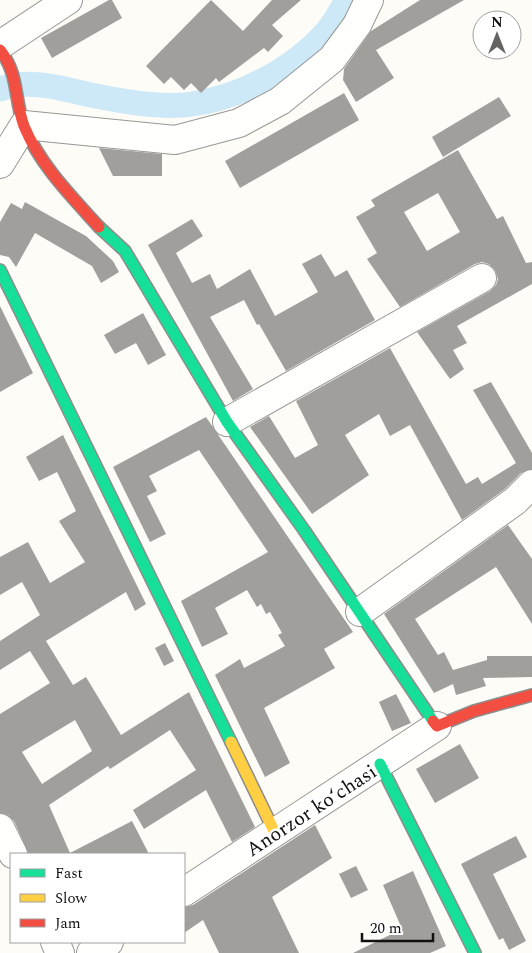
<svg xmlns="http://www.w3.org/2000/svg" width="532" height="953" font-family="Spectral,serif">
<rect width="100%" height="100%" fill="#fdfcf7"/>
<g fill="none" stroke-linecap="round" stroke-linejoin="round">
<path stroke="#cde8f7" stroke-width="25" d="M0,89C33,77 68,91 101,97C126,102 166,108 192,104C242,97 296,68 329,29C336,20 342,9 347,0"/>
</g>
<path fill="#a19f9c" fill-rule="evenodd" d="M109,0H112L122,18L52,58L41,38Z
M211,0L243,31L272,0H301L272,25L283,36L268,52L264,48L219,82L216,78L201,93L191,83L184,90L171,77L164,84L146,66Z
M420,0H464L376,50L394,78L356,102L343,80L344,69L371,31Z
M344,93L359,120L240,188L225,161Z
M499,97L511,116L443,157L432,137Z
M99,148L162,154V176H113Z
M458,150L497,219L503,216L526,263L532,262V284L457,326L467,343L453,350L464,369L450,379L417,332L490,291L496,285L498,279L495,270L489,264L482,262L475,264L400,307L367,259L377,253L356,217L375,206L371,200ZM438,193L460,232L427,251L404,212Z
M25,202L86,236L113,261L119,272L101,283L92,266L35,233L16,267L9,257L0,255V222L11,203L22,209Z
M192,219L203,236L176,253L192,283L210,274L217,289L250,269L275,316L318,292L302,264L321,254L335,277L347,270L375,320L286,371L259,324L257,325L244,300L210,317L253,389L233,401L148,245Z
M0,306L33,373L0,392Z
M143,313L166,355L148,365L136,343L115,354L104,335Z
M390,348L466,484L478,477L482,484L516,463L473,390L491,382L532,453V469L521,473L505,489L462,520L410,425L390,436L379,414L345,435L369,475L312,514L250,427L269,416L295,458L318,445L296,401Z
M206,417L353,632L324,649L335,668L264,708L290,763L265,777L215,675L240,659L244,668L285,646L278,635L282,633L270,612L266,614L261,604L257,607L247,590L215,608L228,634L202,647L181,601L268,552L199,450L149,476L157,491L147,496L166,534L150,542L113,467Z
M63,435L146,604L135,611L126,592L46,641L73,685L86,677L121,735L189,692L255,827L232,842L206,790L144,829L133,810L196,770L170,730L110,769L108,766L49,805L70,853L132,821L149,854H29L14,821L8,815L0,813V714L50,683L30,651L0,670V641L40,615L22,582L0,595V557L28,542L50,583L85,562L59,521L76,511L57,472L39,481L26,457ZM75,720L92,751L42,784L22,752Z
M508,525L532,559V624L496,567L415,619L438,655L444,652L453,670L487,660V656H532V677L483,678L486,686L456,695L453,684L434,693L384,614Z
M165,643L174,661L164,666L155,648Z
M396,694L411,723L392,731L379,702Z
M460,744L479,778L435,803L416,769Z
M315,825L332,858L272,897L299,953H219L203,920L184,933V907L193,905Z
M516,836L527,857L493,874L526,941L509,950L503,938L499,940L461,864Z
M356,866L368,890L351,898L339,874Z
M413,871L446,946L430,953H353L402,929L383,885Z"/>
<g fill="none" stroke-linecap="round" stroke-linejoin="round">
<g stroke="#979795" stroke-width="30">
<path id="street" d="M0,45L68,0
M0,164L24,125L175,140L239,123L280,101L332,59L357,25L369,0
M227,422L482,278
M360,612L515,501L532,484
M0,828L13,854
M184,892L437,726
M55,942L60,953
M91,953L109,942"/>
</g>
<g stroke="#8e8d8b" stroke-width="14">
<path id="fast" d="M99,227L125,251L227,422L304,530L433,721
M0,270L231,742
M380,764L475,953"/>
</g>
<g stroke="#8e8d8b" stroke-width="14">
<path id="slow" d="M231,742L275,833"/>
</g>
<g stroke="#8e8d8b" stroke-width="14">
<path id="jam" d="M0,50C19,74 14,99 24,126C40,165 71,196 99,227
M433,721L437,726L474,711L532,695"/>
</g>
<use href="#street" stroke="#fffffe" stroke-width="28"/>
<use href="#fast" stroke="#16e098" stroke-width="11"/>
<use href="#slow" stroke="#ffcf43" stroke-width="11"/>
<use href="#jam" stroke="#f24e42" stroke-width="11"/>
</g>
<g text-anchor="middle" stroke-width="5" stroke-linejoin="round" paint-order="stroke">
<g font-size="20" fill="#111" stroke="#fff">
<text transform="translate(311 810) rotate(-33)" y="7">Anorzor koʻchasi</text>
</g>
</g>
<rect x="10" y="853" width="175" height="90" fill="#ffffff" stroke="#a0a0a0"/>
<rect x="20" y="869" width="25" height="8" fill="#16e098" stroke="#a0a0a0"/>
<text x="55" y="878" font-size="15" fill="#111111">Fast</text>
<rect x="20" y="894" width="25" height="8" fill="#ffcf43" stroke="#a0a0a0"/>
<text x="55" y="903" font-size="15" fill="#111111">Slow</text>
<rect x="20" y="919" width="25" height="8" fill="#f24e42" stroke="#a0a0a0"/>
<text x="55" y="928" font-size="15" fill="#111111">Jam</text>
<g transform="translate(497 35)"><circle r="24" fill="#ffffff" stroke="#a0a0a0"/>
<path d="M0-4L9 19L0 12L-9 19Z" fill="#646362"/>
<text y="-8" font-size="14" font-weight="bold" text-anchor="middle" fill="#111111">N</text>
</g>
<path d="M362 933v8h71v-8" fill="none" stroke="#111111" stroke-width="2.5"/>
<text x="370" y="933" font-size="15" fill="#111111" stroke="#ffffff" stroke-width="4" paint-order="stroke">20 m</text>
</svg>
